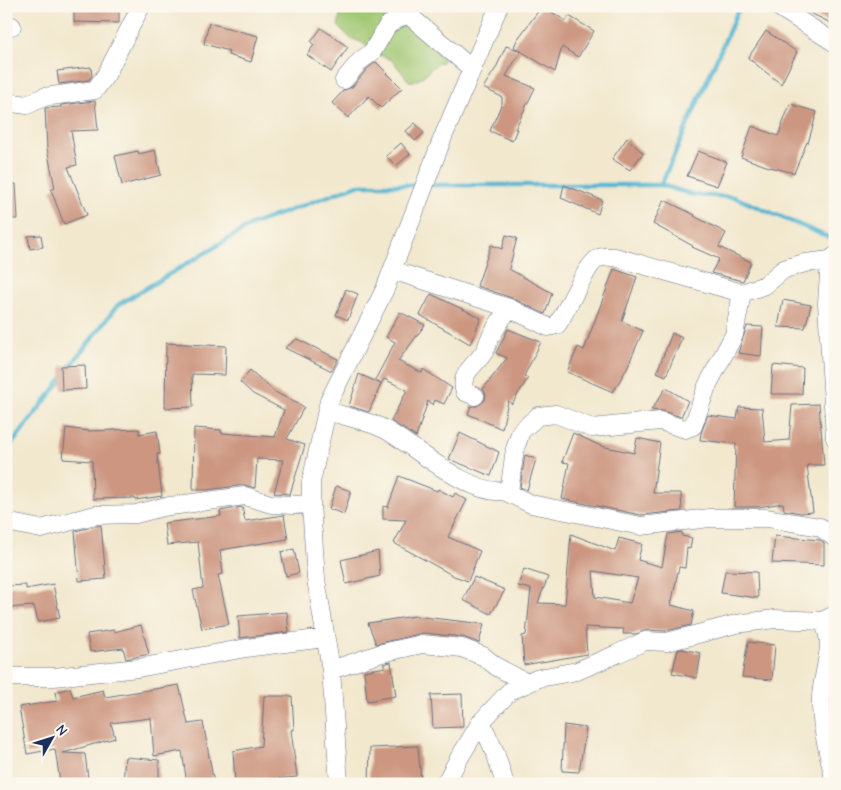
<svg xmlns="http://www.w3.org/2000/svg" width="841" height="790" font-family="'Comic Neue',sans-serif">
<rect width="100%" height="100%" fill="#fbf7ec"/>
<filter id="ink" filterUnits="userSpaceOnUse"><feTurbulence type="fractalNoise" baseFrequency=".02" numOctaves="2"/><feDisplacementMap in="SourceGraphic" scale="10" xChannelSelector="R" yChannelSelector="G"/><feConvolveMatrix kernelMatrix="1 2 1 2 8 2 1 2 1" color-interpolation-filters="sRGB"/></filter>
<filter id="wash" filterUnits="userSpaceOnUse"><feTurbulence type="fractalNoise" baseFrequency=".0096" numOctaves="4" result="noise"/><feDisplacementMap in="SourceGraphic" scale="20" xChannelSelector="R" yChannelSelector="G"/><feGaussianBlur stdDeviation="1.12" result="paint"/><feColorMatrix in="noise" values="0 0 0 0 0 0 0 0 0 0 0 0 0 0 0 0 0 1.4 0 .05"/><feComposite in="paint" operator="in"/></filter>
<g filter="url(#wash)">
<rect width="100%" height="100%" fill="#f2e8ce"/>
<path fill="#a2c873" stroke="#5e7c68" d="M342,6H380L422,35L444,59L442,62C429,65 424,83 409,81L392,60L377,54L361,42L350,38L338,26Z"/>
<g fill="none" stroke-linecap="round" stroke-linejoin="round">
<path stroke="#53b5d2" stroke-width="4.5" d="M429,185H661L694,195L734,197L835,240
M661,185L740,6
M69,368L118,305L253,224L358,185H421
M6,447L10,446L65,375"/>
</g>
<g id="blocks">
<path fill="#cc9680" fill-rule="evenodd" d="M74,6H119V23L74,22Z
M542,6L566,21L569,16L594,31L578,57L562,47L555,72L514,47L517,40Z
M797,6H835V25L800,8Z
M209,23L258,36L251,62L228,55L229,51L204,44Z
M321,28L348,47L331,72L307,55L314,45L311,42Z
M766,31L797,52L781,84L748,58Z
M506,46L521,51L506,76L535,88L515,129H517L512,141L490,131L502,103V97L483,88L496,68Z
M376,62L402,88L381,108L369,96L348,118L332,103L344,90L352,87L367,69Z
M91,67L92,76L89,80L59,84L57,71Z
M95,101L98,130L71,131L77,165L68,167L87,215L64,224L51,190L55,188L47,149L45,108L61,107V105Z
M790,104L817,112L808,143L807,142L794,173L766,166L741,157L752,126L778,136Z
M415,123L424,133L415,141L406,131Z
M627,138L643,153L630,170L612,159Z
M401,143L410,154L396,166L386,156Z
M155,150L161,175L122,185L115,156L138,151L139,154Z
M698,151L727,162L717,186L687,176Z
M6,184H16L18,219H6Z
M564,185L602,200L598,214L561,198Z
M664,200L695,215L694,216L726,233L719,247L751,262L743,281L711,273L719,259L692,247L693,246L653,224Z
M41,235L43,247L30,249L28,236Z
M506,235L517,238L509,269L552,293L545,314L512,298L477,286L491,245L502,249Z
M614,269L637,277L622,321L643,331L626,370L613,392L567,372L578,347L584,350Z
M346,289L358,294L348,320L336,315Z
M431,294L481,318L470,344L420,315Z
M783,300L811,305L805,328L778,327Z
M400,312L425,325L398,361L422,373L423,369L452,388L444,404L435,400L433,405L428,401L416,437L391,421L407,390L384,379L381,384L375,380L395,342L386,337Z
M747,326L763,327L761,356L738,353Z
M508,329L541,342L524,376L528,378L512,404L508,401L502,429L468,414L471,406H477L485,400L486,395L483,389L507,358L496,353Z
M672,333L682,338L666,376L657,372Z
M297,339L338,359L332,371L285,348Z
M166,343L226,346L225,375L192,374L193,407L165,408Z
M85,365L86,389L62,390L61,366Z
M773,365L803,368L802,394H771Z
M250,370L275,392L304,407L287,439L305,445L290,494L274,493L283,460L257,459L255,488L244,485L207,490H193L194,428L221,430V433L275,437L284,410L253,394L240,382Z
M359,374L381,384L369,412L349,406Z
M666,388L688,401L681,417L663,411L651,410Z
M819,404L824,465H807L813,512L801,513L784,510L783,503L758,507H734L736,444L700,440L701,433L708,415L737,419L739,407L762,408L765,442L789,440L792,405Z
M66,428L89,431L139,429V434L157,431L160,454H157L162,496L135,500V498L93,499L92,461L63,459Z
M460,433L499,452L491,476L449,459Z
M573,433L601,446L634,453L637,438L660,443L653,493H681L682,511L641,515L562,499L569,463L562,462Z
M525,455L536,459L527,490L520,487Z
M399,476L437,491L438,489L453,497L455,493L467,500L448,537L480,551L468,581L454,576L394,543L406,520L383,519V506L388,507Z
M336,486L351,491L344,514L329,509Z
M242,507L245,521L284,515L288,539L220,550L223,574L218,575L229,624L202,629L193,590L203,588L198,542L167,545L164,523L221,516L220,511Z
M101,525L106,579L79,581L75,531Z
M682,532V536L692,538L690,549L687,548L685,568L679,567L671,605L694,611L691,625L666,631L645,630L636,634H623L624,629L585,627L587,654L524,665L522,636L526,635L531,589L518,586L524,569L548,577L538,603L565,604L571,534L615,551L619,538L642,544L638,560L662,567L668,534ZM593,571L638,578L630,603L595,597Z
M775,536L820,540L824,543V565L772,563Z
M294,549L299,573L286,576L281,552Z
M378,551L380,576L346,584L341,560Z
M725,571L757,572L758,598L721,593Z
M474,577L505,590L491,614L463,600Z
M53,584L60,618L38,622L34,606L6,608V586L26,585V589Z
M287,612L289,632L240,638L238,616Z
M415,616L484,624L479,643L463,637L423,633L376,644L368,623Z
M141,625L149,654L126,659L123,648L90,652L87,634L114,630V632Z
M748,642L775,645L772,680L742,677Z
M682,649L701,653L697,678L672,673L678,650Z
M391,662L396,696L367,701L364,671L385,667L383,664Z
M179,685L188,724L203,722L214,784H187L182,751L154,756L151,718L111,723L115,738L63,753L85,754L88,778L60,782L55,749L27,754L19,707L57,701L55,692L70,688L73,697L103,690L105,697Z
M462,694L463,727L433,728L431,695Z
M264,696H292L294,730H291L297,777L235,783L233,751L261,746Z
M564,725L586,728L579,772L562,771Z
M418,746L421,781L369,784L370,748Z
M125,757L159,760V784H123Z"/>
</g>
</g>
<g filter="url(#ink)">
<use href="#blocks" fill-opacity="0" stroke="#667085" stroke-width="1"/>
<g fill="none" stroke-linecap="round" stroke-linejoin="round">
<g stroke="#667085" stroke-width="19">
<path id="street" d="M398,6L472,69
M777,6L835,43
M6,27L12,26
M344,80L360,61L372,52L388,25L400,18L404,11
M6,102L27,105L44,97L95,90L106,75L141,6
M830,260L827,303L835,438
M392,270L509,308L548,327L557,325C567,312 587,262 599,258C603,256 611,257 615,257L742,293L765,285L784,269L805,263L830,260L835,256
M475,396L465,392C458,374 476,365 484,352C487,348 488,342 490,338C496,327 502,318 509,308
M327,411C344,416 372,422 386,430C417,448 469,495 504,491L510,485L515,449L521,431L538,416L556,414L592,428L660,421L685,429L693,426L707,386L734,335L742,293
M504,491L531,504L641,526L710,518H767L820,527L835,538
M6,522L41,529L95,515L136,514L163,507L245,496L271,504L293,505L311,504
M822,621C838,644 821,673 821,699C820,725 830,758 835,784
M331,670L382,653L422,644L462,648L483,656L497,667L527,683
M6,677H54L138,668L246,648L325,638
M481,722L495,752L505,784
M339,784L331,670L316,579L311,504V482L329,401L385,289L443,137L499,6
M445,784L458,760L481,722L510,691L539,678L577,671L617,654L645,641L667,642L736,624L775,619L822,621L835,615"/>
</g>
<use href="#street" stroke="#fff" stroke-width="18"/>
</g>
</g>
<rect width="841" height="790" fill="none" stroke="#fbf7ec" stroke-width="25"/>
<g transform="translate(52 738) rotate(51)" stroke="#fbf7ec" stroke-width="4" paint-order="stroke">
<path d="M0-4L9 19L0 12L-9 19Z" fill="#1b2f5e"/>
<text y="-8" font-size="14" font-weight="bold" text-anchor="middle" fill="#1b2f5e">N</text>
</g>
</svg>
